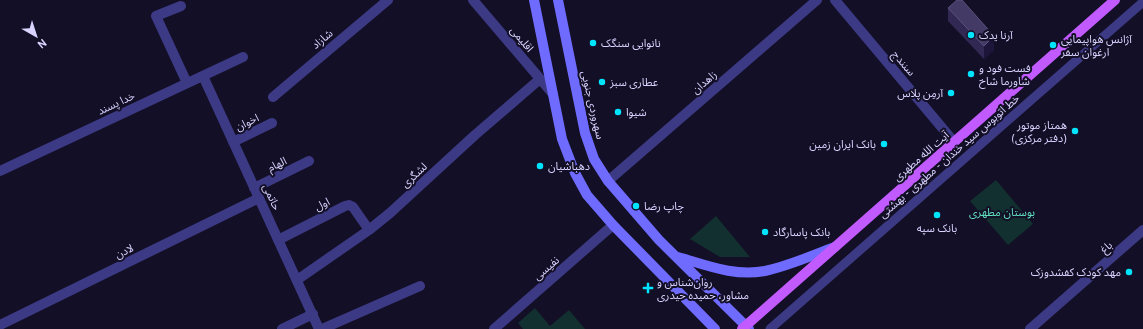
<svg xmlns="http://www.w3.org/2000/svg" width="1143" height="329" font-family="Overpass,'Noto Sans Arabic',sans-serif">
<rect width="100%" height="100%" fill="#130f26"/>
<path fill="#12302f" d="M996,180L1033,224L1008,245L970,201Z
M716,216L750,257H720L690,239Z
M535,308L550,326L569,310L585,329H523L518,323Z"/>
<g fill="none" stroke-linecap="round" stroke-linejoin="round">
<path stroke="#3d3a85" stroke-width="9" d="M770,329L1143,2"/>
<path stroke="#3d3a85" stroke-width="10" d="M473,0L553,94
M835,0L954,142
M181,6L156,16L187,83
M203,76L319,329
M273,97L388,0
M233,142L272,123
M0,171L243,57
M608,181L817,0
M254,188L309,161
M278,240L345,206L349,205L353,207L369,230
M297,280L369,230L390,213L475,135L540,79
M0,325L259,198
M282,329L313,314
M322,329L420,286
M494,329L613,225
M1030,329L1143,230"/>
<path stroke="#6f6bff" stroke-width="10" d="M534,0L562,139L575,173L587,195L613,225L715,329
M558,0L585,133L594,159L608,181L659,240L749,329
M678,257C706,265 735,277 765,271C789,266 813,255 835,247"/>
<path stroke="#c25bff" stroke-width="10" d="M742,329L1115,0"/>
</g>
<path fill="#312854" d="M948,8L994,50L984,59L948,21Z"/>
<path fill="#1d163a" d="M994,36V50L984,59V46Z"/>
<path fill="#433a66" stroke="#5a527e" d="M957,0H962L994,36L984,46L948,8Z"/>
<g fill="#00e5ff" stroke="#130f26" stroke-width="1.5">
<circle cx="971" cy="35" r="4"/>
<circle cx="593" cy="43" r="4"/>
<circle cx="1053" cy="45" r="4"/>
<circle cx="971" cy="74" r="4"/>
<circle cx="602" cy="82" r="4"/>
<circle cx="951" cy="93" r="4"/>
<circle cx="618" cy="112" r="4"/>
<circle cx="1075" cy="131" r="4"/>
<circle cx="884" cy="144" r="4"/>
<circle cx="540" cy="166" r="4"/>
<circle cx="636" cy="206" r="4"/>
<circle cx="937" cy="215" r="4"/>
<circle cx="765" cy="232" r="4"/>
<circle cx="1129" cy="272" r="4"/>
<path d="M646 282h4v4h4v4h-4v4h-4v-4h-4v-4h4z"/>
</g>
<g text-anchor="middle" stroke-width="4" stroke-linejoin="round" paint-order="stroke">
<g font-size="11" fill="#d9d4ff" stroke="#130f26" text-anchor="start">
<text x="979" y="39">آرنا یدک</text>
<text x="1061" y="43">آژانس هواپیمایی<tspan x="1061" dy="13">ارغوان سفر</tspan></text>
<text x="601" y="47">نانوایی سنگک</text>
<text x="979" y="72">فست فود و<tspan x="979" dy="13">شاورما شاخ</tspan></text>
<text x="610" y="86">عطاری سبز</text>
<text x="943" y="97" text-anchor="end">آرمِن پلاس</text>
<text x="626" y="116">شیوا</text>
<text x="1067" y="129" text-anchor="end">همتاز موتور<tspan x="1067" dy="13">(دفتر مرکزی)</tspan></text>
<text x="876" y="148" text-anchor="end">بانک ایران زمین</text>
<text x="548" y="170">دهباشیان</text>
<text x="644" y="210">چاپ رضا</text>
<text x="937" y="232" text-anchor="middle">بانک سپه</text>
<text x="773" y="236">بانک پاسارگاد</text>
<text x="1121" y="276" text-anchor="end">مهد کودک کفشدوزک</text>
<text x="657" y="286">روان‌شناس و<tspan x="657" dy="13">مشاور، حمیده حیدری</tspan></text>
</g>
<g font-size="11" fill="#d9d4ff" stroke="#130f26">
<text transform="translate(322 39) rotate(-40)" y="4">شازاد</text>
<text transform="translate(522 39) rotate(50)" y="4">اقلیمی</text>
<text transform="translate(904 63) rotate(50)" y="4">سنندج</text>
<text transform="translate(704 82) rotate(-41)" y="4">زاهدان</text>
<text transform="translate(116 103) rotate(-25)" y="4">خدا پسند</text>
<text transform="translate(593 105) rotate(77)" y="4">سهروردی جنوبی</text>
<text transform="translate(247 122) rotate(-26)" y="4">اخوان</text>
<text transform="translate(921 156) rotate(-41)" y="4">آیت الله مطهری</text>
<text transform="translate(949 156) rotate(-41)" y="4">خط اتوبوس سید خندان - مطهری - بهشتی</text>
<text transform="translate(277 164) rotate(-26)" y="4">الهام</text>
<text transform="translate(414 175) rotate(-43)" y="4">لشگری</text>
<text transform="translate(272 197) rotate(65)" y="4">حاتمی</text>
<text transform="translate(322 204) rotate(-27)" y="4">اول</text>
<text transform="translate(1106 247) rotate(-41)" y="4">باغ</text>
<text transform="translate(124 251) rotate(-26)" y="4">لادن</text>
<text transform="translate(546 268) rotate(-41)" y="4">نفیسی</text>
</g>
<g font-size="11" fill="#5fe0c0" stroke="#130f26">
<text x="1002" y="216">بوستان مطهری</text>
</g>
</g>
<g transform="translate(36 36) rotate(141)" stroke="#130f26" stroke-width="3" paint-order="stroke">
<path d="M0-3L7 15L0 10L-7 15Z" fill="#d9d4ff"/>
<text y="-6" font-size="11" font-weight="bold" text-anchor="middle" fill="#d9d4ff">N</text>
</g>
</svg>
